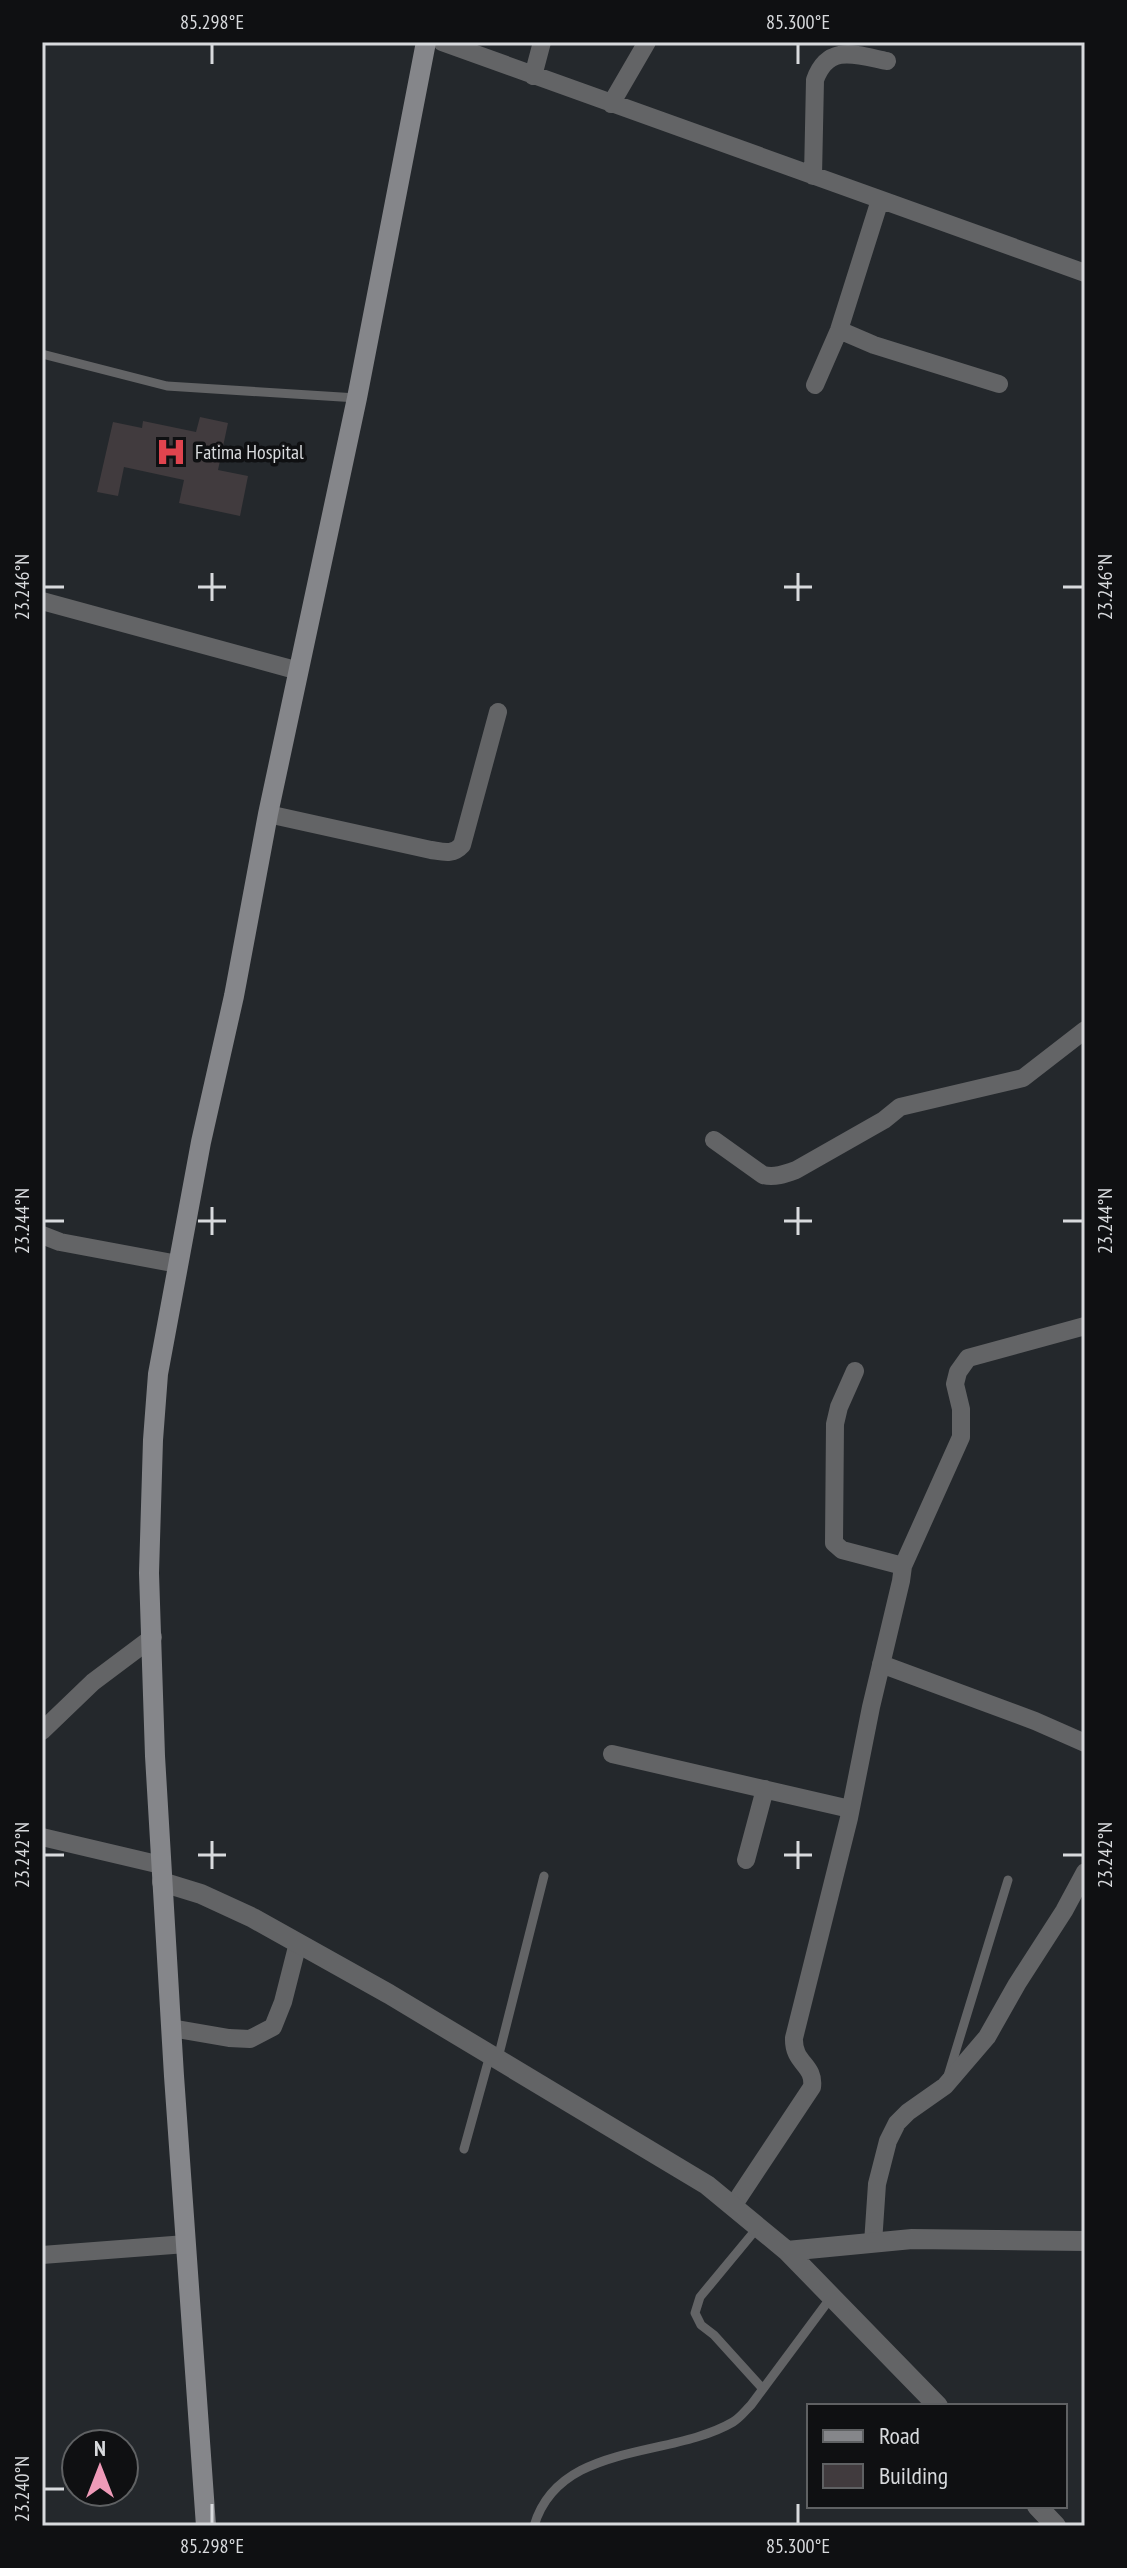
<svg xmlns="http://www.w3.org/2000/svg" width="1127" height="2568" font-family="'PT Sans Narrow',sans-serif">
<rect width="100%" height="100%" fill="#24282c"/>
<path fill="#413b3e" d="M200,417L228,423L218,470L248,476L240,516L179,503L184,480L124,467L118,496L97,492L113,422L142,428L143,421L196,432Z"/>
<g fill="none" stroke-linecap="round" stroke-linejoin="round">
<path stroke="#636466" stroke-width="9" d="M42,354L167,386L357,398
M498,2058L544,1876
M948,2076L1008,1880
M464,2149L490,2055
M758,2227L700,2297L695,2313L701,2325L714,2335L763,2389
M534,2526C559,2441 670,2459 733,2422C740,2418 745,2411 751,2405L832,2296"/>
<path stroke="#636466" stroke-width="18" d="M442,42L1085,273
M533,76L542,42
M611,104L647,42
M813,176L815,80C828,43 857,55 887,61
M839,330L874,345L999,384
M815,385L839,330L880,200
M42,601L299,671
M268,814L431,850C444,852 453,855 462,845L498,712
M714,1140L763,1175C774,1178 785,1174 796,1170L884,1120L900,1107L1023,1078L1085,1030
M42,1235L60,1242L178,1264
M903,1566L961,1437V1409L955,1384L958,1372L968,1358L1085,1326
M881,1664L1035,1721L1085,1743
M42,1731L93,1682L153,1637
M612,1754L850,1809
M42,1837L161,1865
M746,1860L765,1789
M171,2028L229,2038L250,2039L273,2027L283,2002L298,1943
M733,2206L812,2087C815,2064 793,2064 794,2038L849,1818L871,1707L901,1581L903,1566L842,1550L834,1543L835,1424L839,1407L855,1371
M873,2243L877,2184L888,2141L897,2123L908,2112L945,2086L987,2037L1017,1984L1064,1911L1085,1872
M42,2255L186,2244"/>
<path stroke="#636466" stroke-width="20" d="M162,1882L201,1894L253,1918L389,1994L707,2185L787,2251L938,2406
M787,2251L912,2239L1085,2241
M1037,2506L1056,2526"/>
<path stroke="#85868a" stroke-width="20" d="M206,2526L174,2076L155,1756L149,1573L153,1440L158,1374L201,1142L234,996L268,814L357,398L426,42"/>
</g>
<path fill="none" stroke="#d8dadd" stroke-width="3" d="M212,44V64M798,44V64M212,573V601M798,573V601M44,587H64M198,587H226M784,587H812M1063,587H1083M212,1207V1235M798,1207V1235M44,1221H64M198,1221H226M784,1221H812M1063,1221H1083M212,1841V1869M798,1841V1869M44,1855H64M198,1855H226M784,1855H812M1063,1855H1083M44,2489H64M212,2504V2524M798,2504V2524"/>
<defs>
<g id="hospital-bare" transform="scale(2.4)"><path d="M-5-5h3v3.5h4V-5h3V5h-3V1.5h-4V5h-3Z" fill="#e0444e" stroke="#0f1012" stroke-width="2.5" paint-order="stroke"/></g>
</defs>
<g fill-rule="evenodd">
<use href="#hospital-bare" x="171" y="452"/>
</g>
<g text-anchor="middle" stroke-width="7" stroke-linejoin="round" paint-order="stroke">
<g font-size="20" fill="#d8dadd" stroke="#0f1012" text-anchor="start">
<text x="195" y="459">Fatima Hospital</text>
</g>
</g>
<rect width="1127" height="2568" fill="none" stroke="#0f1012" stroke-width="88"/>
<rect x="807" y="2404" width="260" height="104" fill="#0f1012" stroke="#5f6163" stroke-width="2"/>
<rect x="823" y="2430" width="40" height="12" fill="#85868a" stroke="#5f6163" stroke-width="2"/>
<text x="879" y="2444" font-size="24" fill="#d8dadd">Road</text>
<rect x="823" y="2464" width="40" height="24" fill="#413b3e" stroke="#5f6163" stroke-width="2"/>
<text x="879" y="2484" font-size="24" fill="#d8dadd">Building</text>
<g transform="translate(100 2468)"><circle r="38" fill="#0f1012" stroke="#5f6163" stroke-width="2"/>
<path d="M0-6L14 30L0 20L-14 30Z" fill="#ef9ab8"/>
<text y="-12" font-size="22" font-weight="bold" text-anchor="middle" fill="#d8dadd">N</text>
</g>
<rect x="44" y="44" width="1039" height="2480" fill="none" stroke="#d8dadd" stroke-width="3"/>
<g font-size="20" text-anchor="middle" fill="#d8dadd">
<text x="212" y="29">85.298°E</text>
<text x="798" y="29">85.300°E</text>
<text transform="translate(22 587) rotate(-90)" y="7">23.246°N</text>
<text transform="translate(1105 587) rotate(-90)" y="7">23.246°N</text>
<text transform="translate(22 1221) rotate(-90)" y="7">23.244°N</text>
<text transform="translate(1105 1221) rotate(-90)" y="7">23.244°N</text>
<text transform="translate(22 1855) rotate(-90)" y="7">23.242°N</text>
<text transform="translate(1105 1855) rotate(-90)" y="7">23.242°N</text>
<text transform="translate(22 2489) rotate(-90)" y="7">23.240°N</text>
<text x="212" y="2553">85.298°E</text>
<text x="798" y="2553">85.300°E</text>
</g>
</svg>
